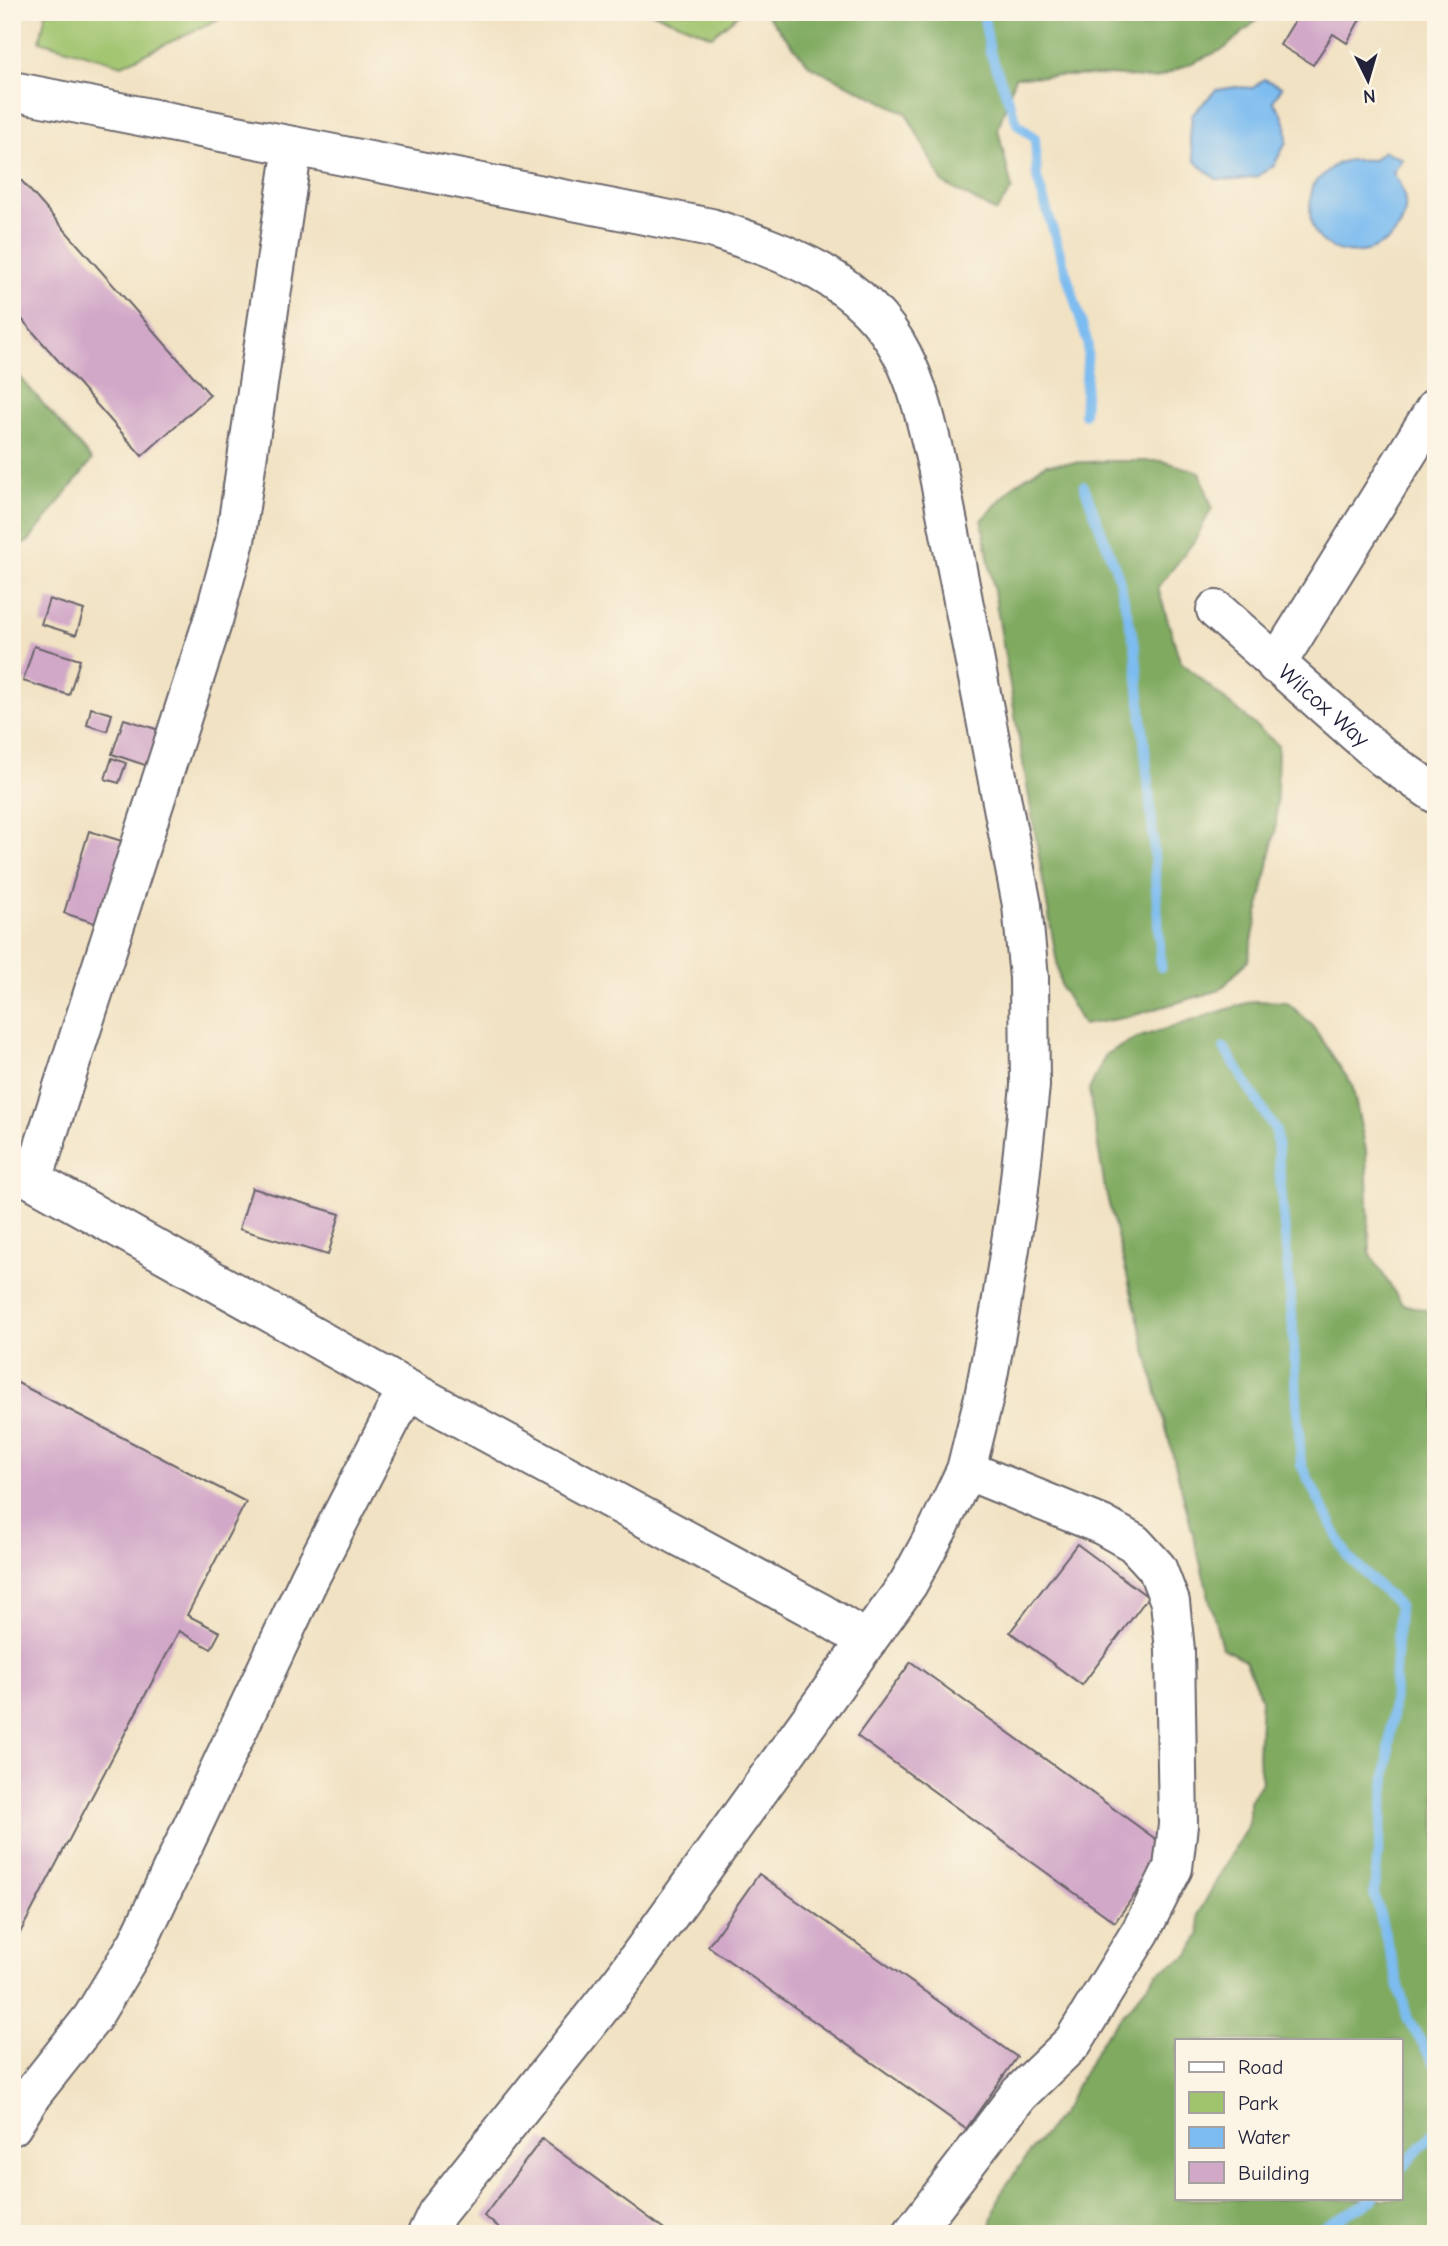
<svg xmlns="http://www.w3.org/2000/svg" width="1448" height="2246" font-family="'Comic Neue',sans-serif">
<rect width="100%" height="100%" fill="#fcf5e5"/>
<filter id="ink" filterUnits="userSpaceOnUse"><feTurbulence type="fractalNoise" baseFrequency=".0143" numOctaves="2"/><feDisplacementMap in="SourceGraphic" scale="14" xChannelSelector="R" yChannelSelector="G"/><feConvolveMatrix kernelMatrix="1 2 1 2 8 2 1 2 1" color-interpolation-filters="sRGB"/></filter>
<filter id="wash" filterUnits="userSpaceOnUse"><feTurbulence type="fractalNoise" baseFrequency=".00686" numOctaves="4" result="noise"/><feDisplacementMap in="SourceGraphic" scale="28" xChannelSelector="R" yChannelSelector="G"/><feGaussianBlur stdDeviation="1.57" result="paint"/><feColorMatrix in="noise" values="0 0 0 0 0 0 0 0 0 0 0 0 0 0 0 0 0 1.4 0 .05"/><feComposite in="paint" operator="in"/></filter>
<g filter="url(#wash)">
<rect width="100%" height="100%" fill="#f1e2c3"/>
<path fill="#a0c46e" stroke="#617354" stroke-width="2" d="M46,12H233L122,65L40,41Z
M651,12H741L712,36Z"/>
<path fill="#80aa61" stroke="#51664e" stroke-width="2" fill-rule="evenodd" d="M764,12H1266L1224,49L1155,79L1109,75L1015,77L998,129L1012,189L996,212L943,183L906,113L810,66Z
M12,368L92,460L28,542L12,547Z
M1110,461H1162L1200,472L1212,508L1195,540L1158,588L1180,661L1278,745L1276,828L1248,960L1220,990L1128,1017L1083,1025L1061,987L982,520L1014,485L1046,464Z
M1253,1001L1287,1002L1312,1025L1352,1085L1366,1150L1370,1254L1402,1304L1436,1313V2234H988L1000,2194L1032,2149L1061,2114L1102,2040L1158,1972L1189,1955L1200,1933L1198,1914L1249,1823V1801L1262,1781L1258,1757L1261,1698L1245,1660L1222,1648L1105,1189L1089,1090L1106,1054L1137,1038ZM1177,2041H1401V2199H1177Z"/>
<path fill="#7cbcf0" stroke="#4f6f96" stroke-width="2" d="M1264,79L1282,87L1273,101L1281,112L1286,125L1287,141L1274,165L1256,177L1237,180L1216,179L1195,161L1190,139L1192,115L1216,90L1236,87L1253,88Z
M1384,151L1402,159L1393,173C1437,233 1350,280 1316,234C1307,221 1311,200 1312,186C1337,162 1336,158 1373,160Z"/>
<g fill="none" stroke-linecap="round" stroke-linejoin="round">
<path stroke="#7cbcf0" stroke-width="10" d="M983,12L990,52L1018,125L1035,138L1037,178L1088,344L1084,414
M1084,486L1118,575L1135,646L1152,823L1161,967
M1224,1048L1276,1131L1292,1317L1301,1465L1348,1557L1399,1606L1392,1720L1374,1893L1408,2020L1436,2066
M1401,2169L1436,2130
M1310,2234L1374,2199"/>
</g>
<g id="blocks">
<path fill="#d2a8c8" d="M1300,12H1364L1347,43L1333,34L1313,65L1280,45Z
M12,170L210,395L142,456L12,308Z
M49,599L84,610L76,635L41,624Z
M34,646L80,660L69,695L23,681Z
M91,708L112,714L107,731L87,725Z
M124,719L159,730L148,766L112,754Z
M112,758L126,763L119,783L105,779Z
M89,831L125,842L98,924L64,913Z
M252,1188L340,1214L328,1255L239,1229Z
M12,1380L246,1502L187,1615L220,1632L211,1649L179,1631L12,1948Z
M1077,1544L1148,1597L1082,1685L1010,1632Z
M911,1662L1168,1848L1115,1922L857,1736Z
M759,1874L1017,2057L966,2129L708,1946Z
M542,2139L671,2234H508L484,2216Z"/>
</g>
</g>
<g filter="url(#ink)">
<use href="#blocks" fill-opacity="0" stroke="#6a656b" stroke-width="2"/>
<g fill="none" stroke-linecap="round" stroke-linejoin="round">
<g stroke="#6a656b" stroke-width="42">
<g id="minor">
<path d="M12,91L293,146L235,541L214,617L33,1180L407,1389L310,1577L138,1942L92,2018L32,2094L12,2126"/>
<path d="M293,146L711,228C785,252 864,279 902,354C920,389 928,429 937,466L1022,905L1029,978L1030,1086L1018,1197L1000,1312L984,1397L966,1470L939,1527L908,1584L623,1979L437,2213L427,2234"/>
<path id="s1" d="M1216,610L1384,758L1436,794"/>
<path d="M1276,665L1436,407"/>
<path d="M407,1389L821,1613L867,1641"/>
<path d="M912,2234L1019,2094L1073,2042L1141,1931L1173,1868L1178,1825L1175,1650L1170,1602L1157,1568L1134,1543L1102,1525L966,1470"/>
</g>
</g>
<use href="#minor" stroke="#fff" stroke-width="38"/>
</g>
</g>
<g text-anchor="middle" stroke-width="5" stroke-linejoin="round" paint-order="stroke">
<g font-size="23" fill="#22223b" stroke="#fcf5e5">
<text dy="8" stroke="none"><textPath href="#s1" startOffset="144">Wilcox Way</textPath></text>
</g>
</g>
<rect width="1448" height="2246" fill="none" stroke="#fcf5e5" stroke-width="42"/>
<rect x="1175" y="2039" width="228" height="161" fill="#fcf5e5" stroke="#a5a1a1" stroke-width="2"/>
<rect x="1189" y="2062" width="35" height="10" fill="#ffffff" stroke="#a5a1a1" stroke-width="2"/>
<text x="1238" y="2074" font-size="21" fill="#22223b">Road</text>
<rect x="1189" y="2092" width="35" height="21" fill="#a0c46e" stroke="#a5a1a1" stroke-width="2"/>
<text x="1238" y="2110" font-size="21" fill="#22223b">Park</text>
<rect x="1189" y="2127" width="35" height="21" fill="#7cbcf0" stroke="#a5a1a1" stroke-width="2"/>
<text x="1238" y="2144" font-size="21" fill="#22223b">Water</text>
<rect x="1189" y="2162" width="35" height="21" fill="#d2a8c8" stroke="#a5a1a1" stroke-width="2"/>
<text x="1238" y="2180" font-size="21" fill="#22223b">Building</text>
<g transform="translate(1368 80) rotate(175)" stroke="#fcf5e5" stroke-width="5" paint-order="stroke">
<path d="M0-5L12 26L0 18L-12 26Z" fill="#22223b"/>
<text y="-10" font-size="19" font-weight="bold" text-anchor="middle" fill="#22223b">N</text>
</g>
</svg>
